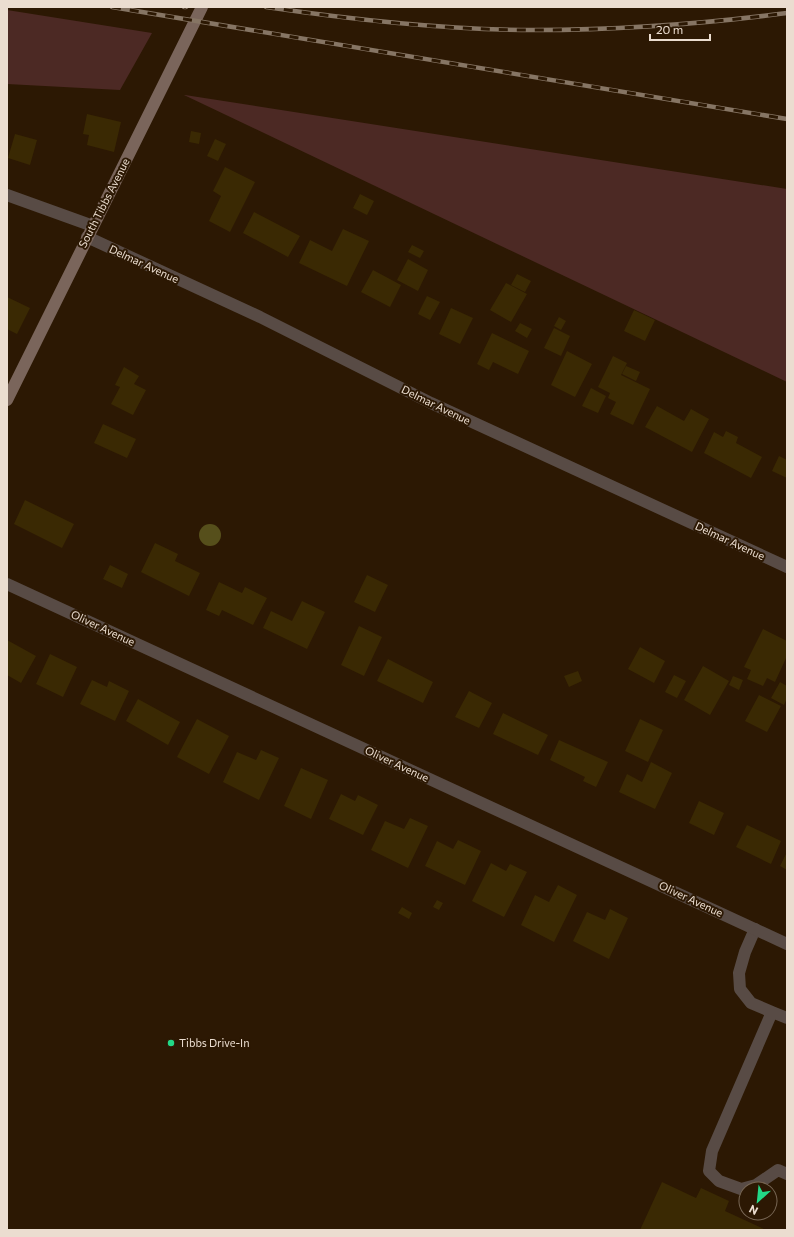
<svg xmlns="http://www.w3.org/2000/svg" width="794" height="1237" font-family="Commissioner,sans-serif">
<rect width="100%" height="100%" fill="#2c1803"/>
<path fill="#4c2924" d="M7,10L152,33L120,90L7,84Z
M185,95L787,189V382L184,95Z"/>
<path fill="#564f1b" d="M199 535a11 11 0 1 1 22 0a11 11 0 1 1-22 0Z"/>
<path fill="#3a2903" d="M87,114L121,122L114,152L87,145L89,135L83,134Z
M191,131L201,133L199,144L189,142Z
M15,134L37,140L30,165L8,158Z
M215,139L226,144L218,161L207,156Z
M225,167L255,182L230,232L209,221L221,196L213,191Z
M360,194L374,201L367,215L353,208Z
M254,212L300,236L288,257L243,233Z
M343,229L369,241L347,286L299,263L310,240L332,251Z
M412,245L424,251L420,258L408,252Z
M408,259L428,270L418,291L397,280Z
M373,270L401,285L390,307L361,292Z
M517,274L531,281L525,292L511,285Z
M506,283L527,294L511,322L490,310Z
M427,296L440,302L430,320L418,314Z
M7,297L30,308L17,334L7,329Z
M451,308L473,318L460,344L439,334Z
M634,310L655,320L645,341L624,331Z
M559,317L566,321L561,330L554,326Z
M520,323L532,329L527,338L515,331Z
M554,328L570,336L561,356L544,348Z
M492,333L529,351L518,374L493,362L489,370L477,364Z
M567,351L592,364L575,397L551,385Z
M613,356L627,363L621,375L650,389L633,425L610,414L616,402L608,398L610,393L598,387Z
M626,366L640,372L636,381L622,374Z
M124,367L139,376L134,384L146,390L133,415L111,404L120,387L115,385Z
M591,388L606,396L598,413L582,406Z
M657,406L684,421L691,409L709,419L692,452L645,427Z
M103,424L136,439L127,458L94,443Z
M726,431L738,437L736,443L762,457L751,478L704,453L714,432L723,437Z
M779,456L787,460V478L772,471Z
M25,500L74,524L62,548L14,524Z
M155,543L178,554L175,561L200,573L189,596L141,572Z
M110,565L128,574L122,588L103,579Z
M367,575L388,585L375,612L354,602Z
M219,582L242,593L245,587L267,598L253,625L222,610L219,616L206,610Z
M302,601L325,612L307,649L263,628L271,611L292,621Z
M359,626L382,637L364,676L341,665Z
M763,629L787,641V656L775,682L767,678L763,686L747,679L751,670L744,667Z
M7,640L36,656L21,683L7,675Z
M640,647L665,661L654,683L628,669Z
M50,654L77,667L63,697L36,684Z
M388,659L433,682L423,703L377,681Z
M703,666L729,681L710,715L684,700Z
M578,671L582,681L569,687L564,676Z
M674,675L686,681L677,698L665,692Z
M733,676L743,680L739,690L729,685Z
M92,680L107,687L109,681L129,691L115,721L80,704Z
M780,682L787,686V698L784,705L771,698Z
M469,691L492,703L479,728L455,717Z
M759,695L781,706L767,732L745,721Z
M138,699L180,722L168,745L126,721Z
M503,713L548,735L538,755L493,734Z
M197,719L229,736L209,774L177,757Z
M640,719L663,730L648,762L625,751Z
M559,740L608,762L596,787L583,781L585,777L550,760Z
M261,750L279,758L259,800L223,782L237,752L256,760Z
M651,762L672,773L655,809L619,792L627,774L642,782Z
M301,768L328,780L311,819L284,806Z
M341,794L355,801L358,795L378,805L363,835L329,819Z
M699,801L724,813L714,835L689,823Z
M410,818L428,826L408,868L371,850L385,821L404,829Z
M747,825L781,841L771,864L736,847Z
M458,840L481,851L465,885L425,866L437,841L453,849Z
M787,852V870L780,866Z
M491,863L506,871L510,864L527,872L504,917L472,901Z
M558,885L577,895L554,942L521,925L535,895L549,902Z
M437,900L443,903L439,910L433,907Z
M402,907L412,913L409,919L398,913Z
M610,909L628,918L609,959L573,941L587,912L605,920Z
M662,1182L696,1198L701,1188L729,1201L725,1211L766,1230H640Z"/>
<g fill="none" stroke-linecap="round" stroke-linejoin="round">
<path stroke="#584b45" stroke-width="12" d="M7,195L93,226
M755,929L745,952L739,973L740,989L751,1003L772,1012L712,1151L709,1171L719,1181L741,1189L756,1185L778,1170L787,1174
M772,1012L787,1018"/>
<path stroke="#584b45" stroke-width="12" d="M87,237L260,317L431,403L787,567
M7,584L787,944"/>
<path stroke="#7a655b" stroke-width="12" d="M7,400L202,7"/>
<g stroke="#867564" stroke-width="4.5">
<path id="rail" d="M112,7L787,119
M184,7H186
M266,7C355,20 445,30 534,30C619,30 703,24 787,13"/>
</g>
<use href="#rail" stroke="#2c1803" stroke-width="3" stroke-dasharray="9" stroke-linecap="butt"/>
</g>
<circle fill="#22d887" stroke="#2c1803" stroke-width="1.5" cx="171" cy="1043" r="4"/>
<g text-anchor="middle" stroke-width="4" stroke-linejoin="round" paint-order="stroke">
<g font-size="11" fill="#ebddd0" stroke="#2c1803">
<text transform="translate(104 203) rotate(-63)" y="4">South Tibbs Avenue</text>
<text transform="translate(144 264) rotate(25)" y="4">Delmar Avenue</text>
<text transform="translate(436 405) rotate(26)" y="4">Delmar Avenue</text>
<text transform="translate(730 541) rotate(25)" y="4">Delmar Avenue</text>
<text transform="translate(103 628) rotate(25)" y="4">Oliver Avenue</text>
<text transform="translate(397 764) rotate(25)" y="4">Oliver Avenue</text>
<text transform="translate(691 899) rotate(25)" y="4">Oliver Avenue</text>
</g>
<g font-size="11" fill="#ebddd0" stroke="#2c1803" text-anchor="start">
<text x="179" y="1047">Tibbs Drive-In</text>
</g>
</g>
<rect width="794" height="1237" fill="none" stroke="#ebddd0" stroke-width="16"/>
<g transform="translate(758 1201) rotate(207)"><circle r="19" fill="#2c1803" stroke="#786755"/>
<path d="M0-3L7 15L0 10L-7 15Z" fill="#22d887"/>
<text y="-6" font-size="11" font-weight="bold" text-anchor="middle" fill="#ebddd0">N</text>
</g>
<path d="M650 34v6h60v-6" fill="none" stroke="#ebddd0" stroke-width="2"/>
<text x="656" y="34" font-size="12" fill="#ebddd0" stroke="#2c1803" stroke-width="3" paint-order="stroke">20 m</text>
</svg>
